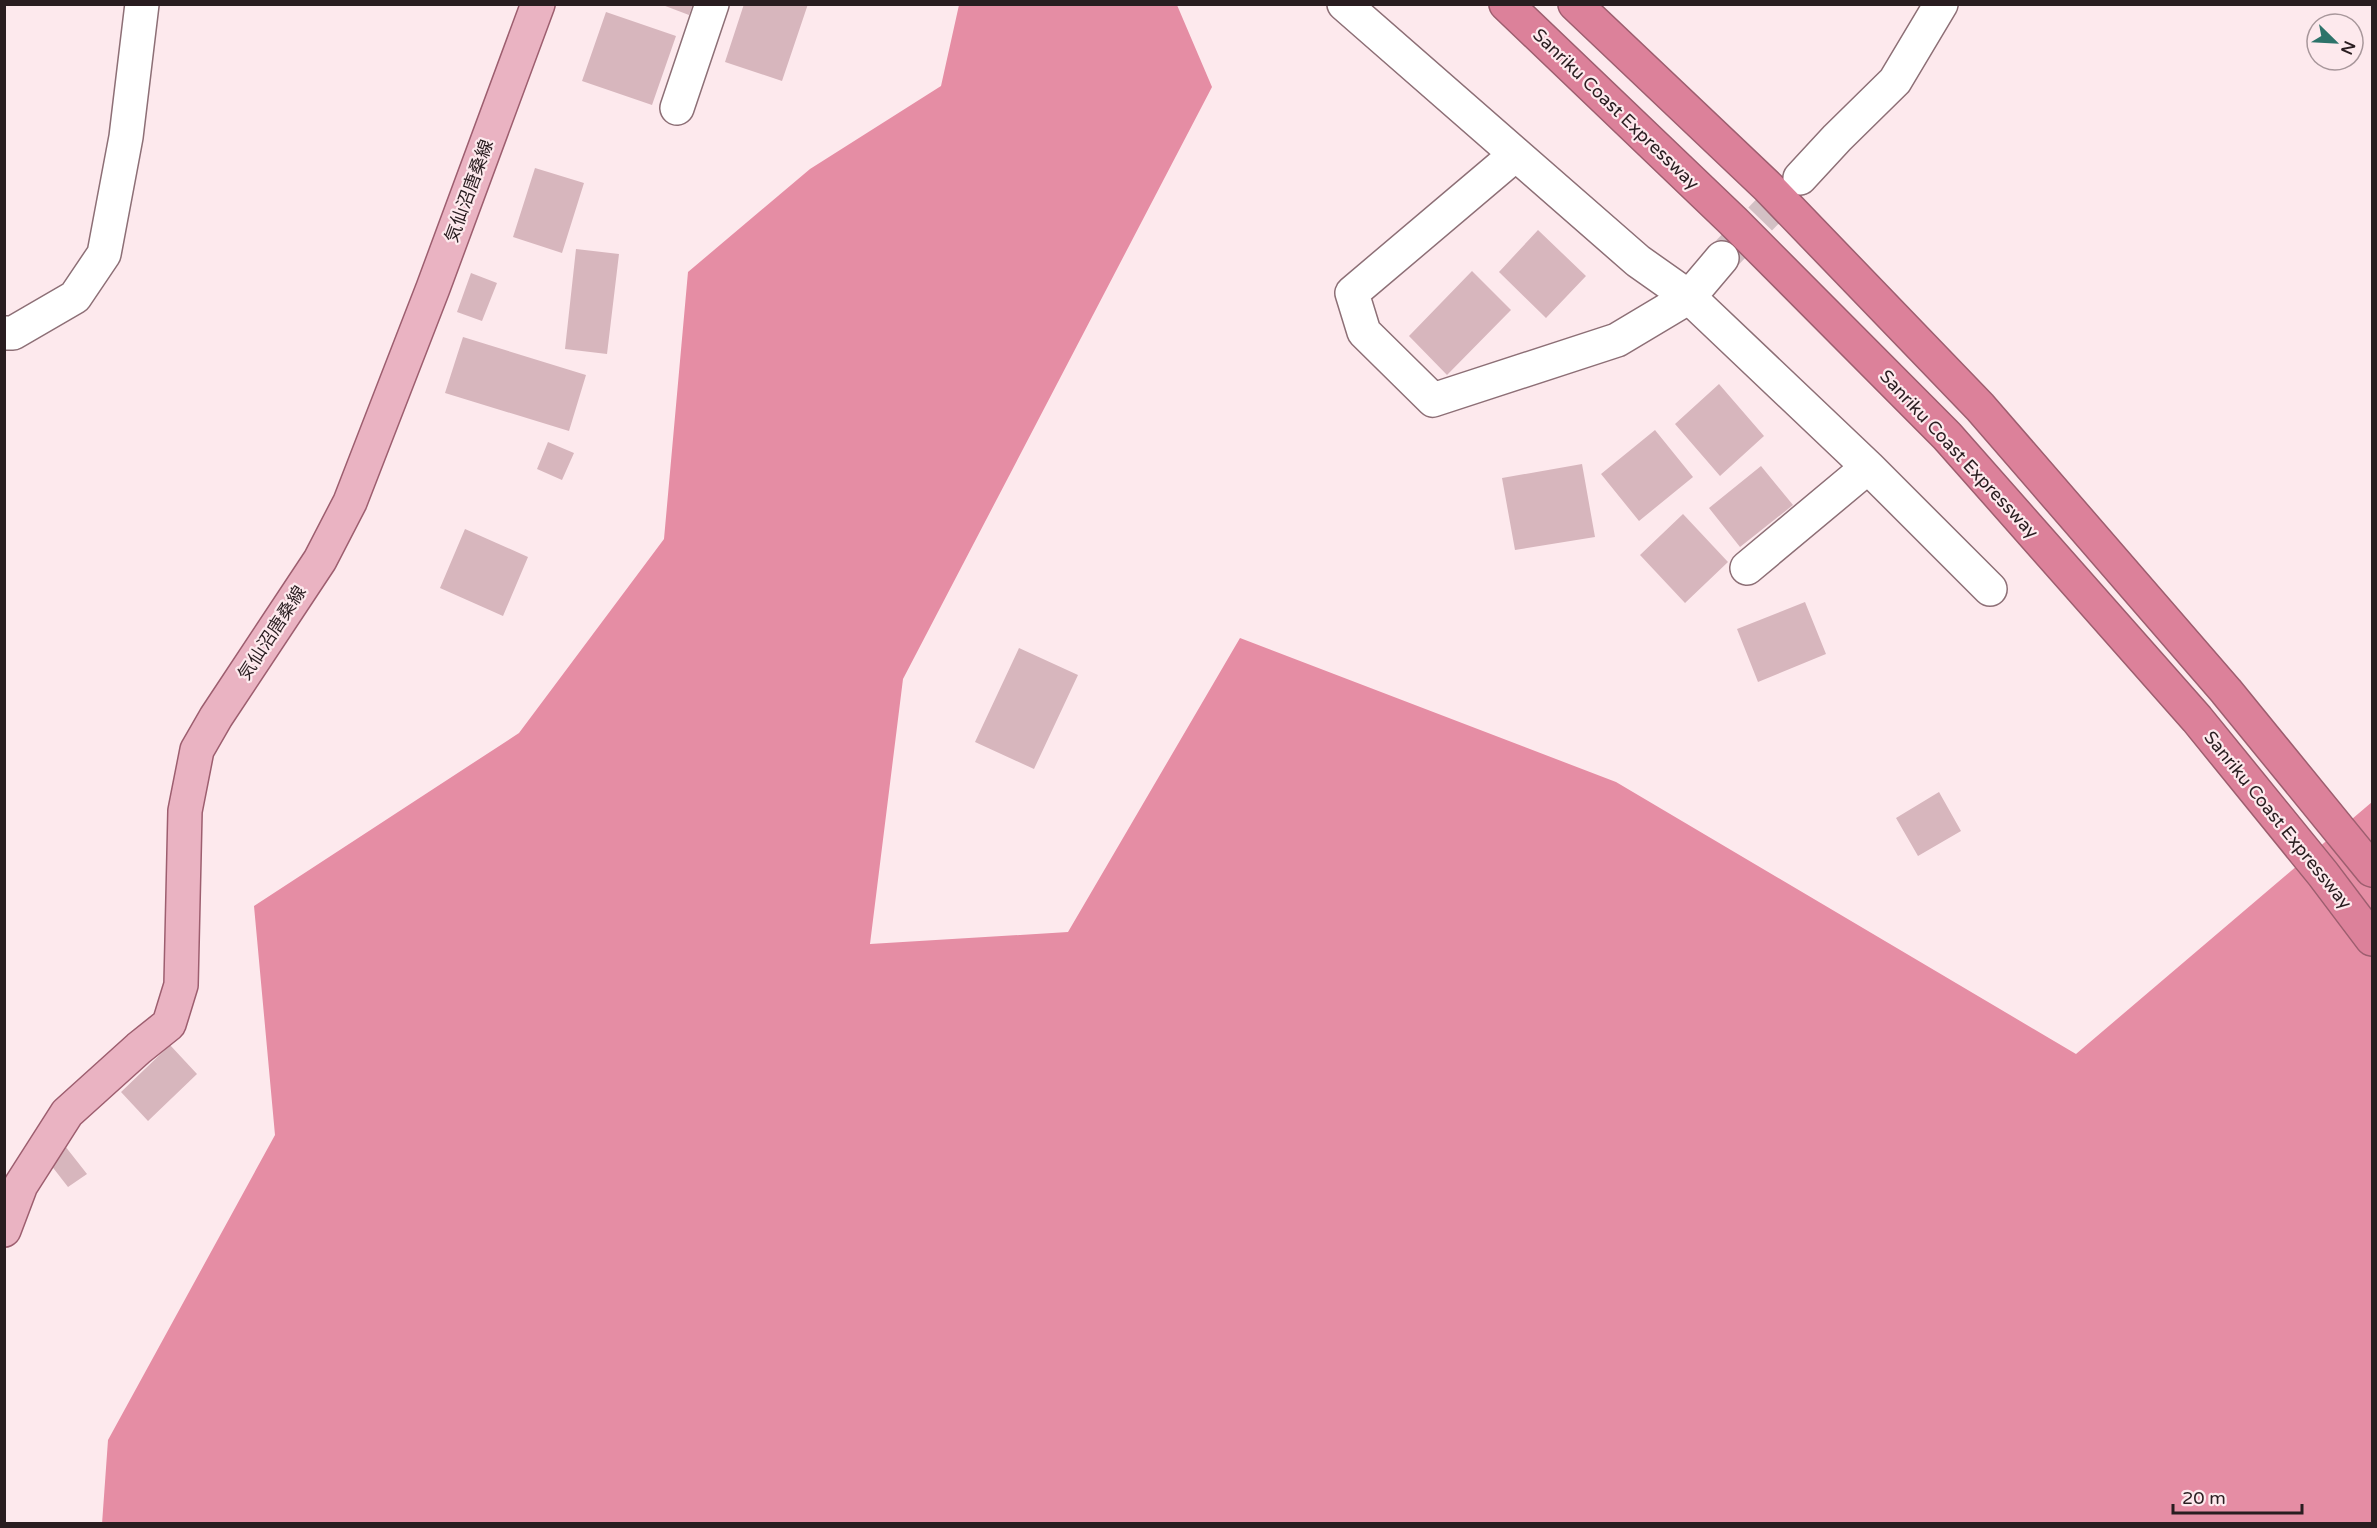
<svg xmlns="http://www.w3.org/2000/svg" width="2377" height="1528" font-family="'Varela Round','Noto Sans JP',sans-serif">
<rect width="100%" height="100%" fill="#fde9ed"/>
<path fill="#e58da4" d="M959,5H1177L1212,87L903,679L870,944L1068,932L1240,638L1616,782L2076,1054L2372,802V1523L102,1524L108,1440L275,1135L254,906L519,733L664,539L688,272L810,169L941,86Z"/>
<path fill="#d7b6bd" d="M660,4H693L689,15Z
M744,4H808L782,81L725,62Z
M606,12L676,36L652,105L582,81Z
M535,168L584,183L562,253L513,237Z
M1538,230L1586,276L1546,318L1499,272Z
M576,249L619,254L607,354L565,349Z
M1472,271L1511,310L1447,375L1409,336Z
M471,273L497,283L482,321L457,312Z
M463,337L586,375L569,431L445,393Z
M1719,384L1764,436L1720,476L1675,424Z
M1655,430L1693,477L1639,521L1601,474Z
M548,442L574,453L562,480L537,469Z
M1582,464L1595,537L1515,550L1502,478Z
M1761,466L1793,505L1740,547L1709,508Z
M1683,514L1728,562L1685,603L1640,555Z
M465,529L528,557L503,616L440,588Z
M1805,602L1826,654L1758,682L1737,629Z
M1019,648L1078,675L1034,769L975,742Z
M1939,792L1961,831L1918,856L1896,818Z
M170,1045L197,1074L148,1121L121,1092Z
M65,1146L87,1174L68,1187L47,1160Z"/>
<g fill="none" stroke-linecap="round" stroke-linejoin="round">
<path stroke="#d3c0c4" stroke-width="33" stroke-dasharray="33 16" stroke-linecap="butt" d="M1726,254L1799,179"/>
<g stroke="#8d6f76" stroke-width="36">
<path id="minor" d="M1344,4L1638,261L1689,297L1868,467L1990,589
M677,108L712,4
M1515,155L1352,293L1364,332L1433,400L1617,340L1689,297L1722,258
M1800,178L1837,138L1895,81L1941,4
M4,333H13L75,297L104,254L126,137L142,4
M1747,568L1868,467"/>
</g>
<g stroke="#9d5e6f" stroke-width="36">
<path id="major" d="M4,1230L21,1185L67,1113L139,1048L169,1024L181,985L185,811L197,750L216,717L320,560L350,502L433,288L538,4"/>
</g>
<g stroke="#9d5e6f" stroke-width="36">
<path id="highway" d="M1506,4L1733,221L1947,436L2197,719L2323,874L2372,939
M1575,4L1768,187L1980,407L2226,691L2372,870"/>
</g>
<use href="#minor" stroke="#fff" stroke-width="33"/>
<use href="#major" stroke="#eab3c2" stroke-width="33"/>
<use href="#highway" stroke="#dc819a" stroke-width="33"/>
</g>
<g text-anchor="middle" stroke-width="4.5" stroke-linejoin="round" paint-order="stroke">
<g font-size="18" fill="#291d20" stroke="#fde9ed">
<text transform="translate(1616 109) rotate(44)" y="6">Sanriku Coast Expressway</text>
<text transform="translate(469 191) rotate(-70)" y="6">気仙沼唐桑線</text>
<text transform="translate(1959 454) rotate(47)" y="6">Sanriku Coast Expressway</text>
<text transform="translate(272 633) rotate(-57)" y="6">気仙沼唐桑線</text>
<text transform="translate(2278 820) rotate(51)" y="6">Sanriku Coast Expressway</text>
</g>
</g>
<rect width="2377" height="1528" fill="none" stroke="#291d20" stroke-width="12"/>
<g transform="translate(2335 42) rotate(114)"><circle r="28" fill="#fde9ed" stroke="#a8979b" stroke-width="1.5"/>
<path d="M0-4.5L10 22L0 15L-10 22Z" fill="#2d736a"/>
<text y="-9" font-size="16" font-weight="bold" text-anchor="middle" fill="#291d20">N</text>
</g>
<path d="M2173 1504v9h129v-9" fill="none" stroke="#291d20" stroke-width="3"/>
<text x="2182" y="1504" font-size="18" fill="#291d20" stroke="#fde9ed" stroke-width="4.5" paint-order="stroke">20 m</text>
</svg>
